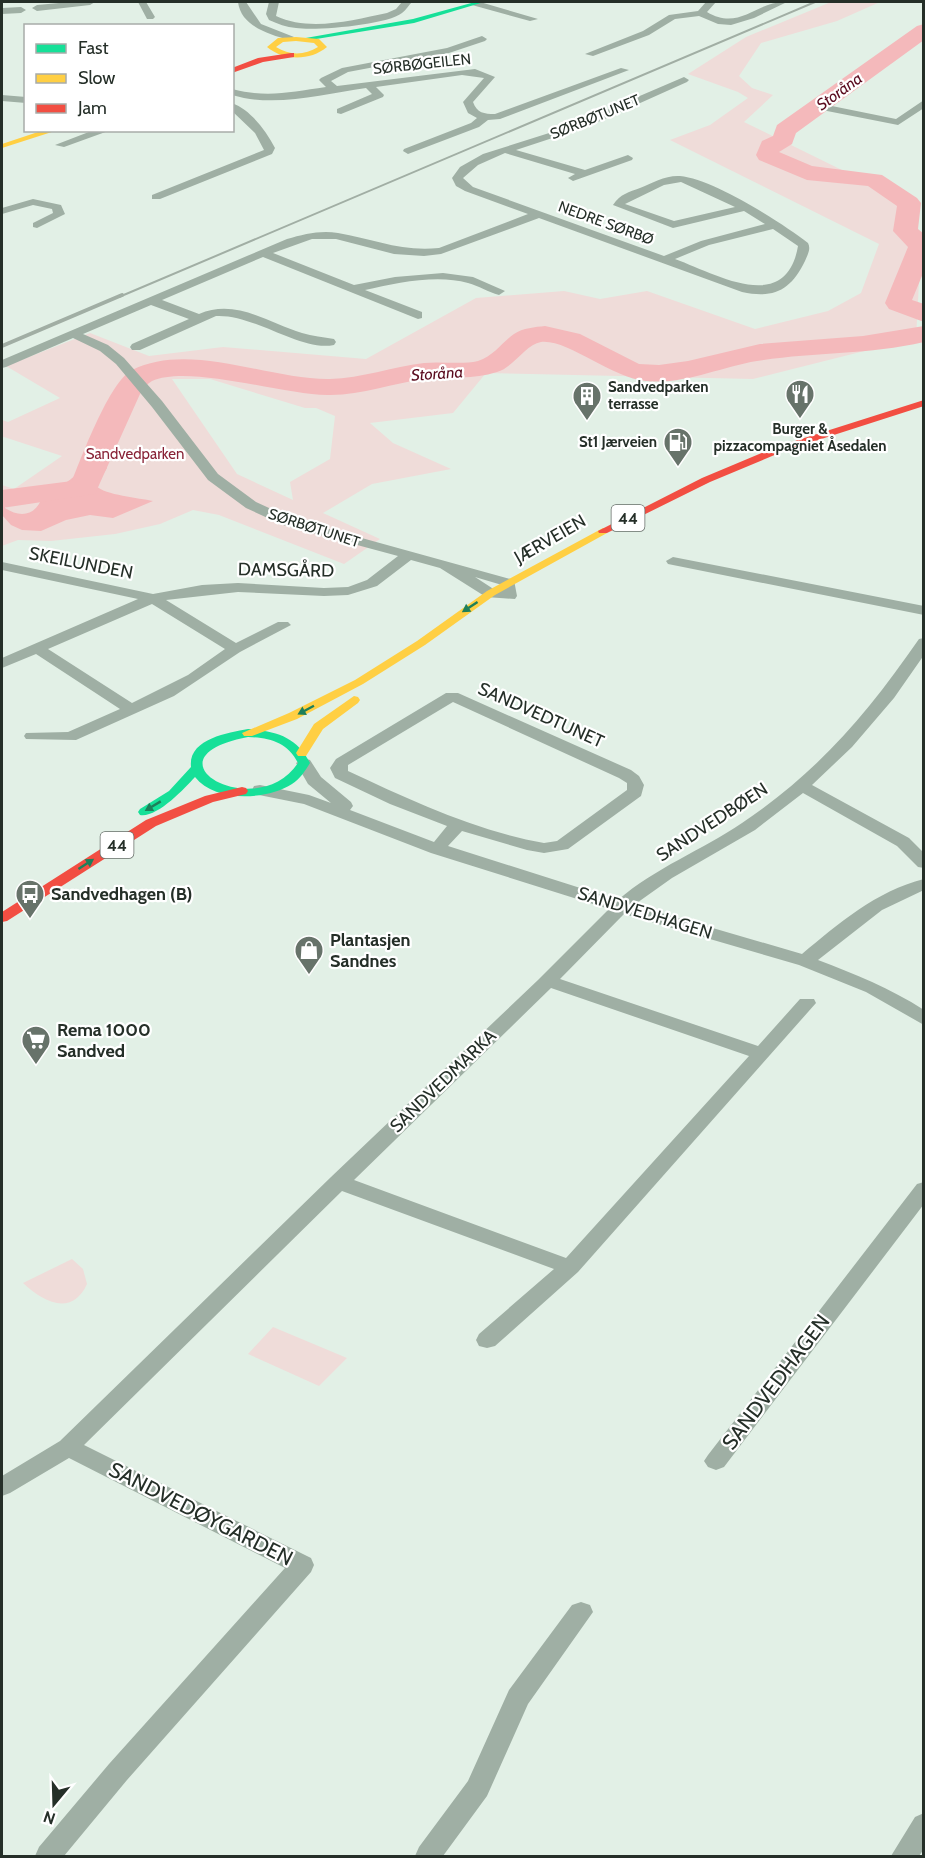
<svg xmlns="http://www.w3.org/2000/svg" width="925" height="1858" font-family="Cabin,sans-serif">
<rect width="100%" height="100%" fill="#e2f0e6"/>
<path fill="#efdcd9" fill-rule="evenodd" d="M831,2H880L837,21L761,43L739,76L752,88L773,95L744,122L909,203L907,220L921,245L916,338L753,379L486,373L453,413L370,423L393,443L451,469L372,484L323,513L380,539L344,564L219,515L193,510L160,524L115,534L51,541L18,540L2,546V485L14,489L62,456L4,437L2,438V420L8,422L60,398L6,366L90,333L149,356L223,347L366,359L476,298L564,291L600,299L647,291L755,329L828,311L861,293L879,244L670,140L710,125L748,98L738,92L688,74L746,37ZM172,379H210L305,408H316L335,416L330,459L290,482L293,500L237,474Z
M72,1259L83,1269L87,1284C72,1317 43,1302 23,1283Z
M273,1327L347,1358L319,1386L248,1354Z"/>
<path fill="#f4b9bb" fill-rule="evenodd" d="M99,436L108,439L103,448L107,468L96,486C105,495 139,498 153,501L113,518L90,515L66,520L41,531L22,530L11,525L2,515V496C25,492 62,493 77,473C86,462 91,447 99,436ZM24,496H35L42,498C35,516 20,518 5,508V504L13,498Z"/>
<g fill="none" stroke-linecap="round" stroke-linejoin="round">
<path fill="#f4b9bb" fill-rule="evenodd" d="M924,24V40L796,133L792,144L779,152L812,166L882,175L917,198L921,203L918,229L924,234V271L912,300L924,304V322L889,309L885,303L908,247L893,231L897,206L868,186L807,180L759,160L756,155L762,141L773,136L777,125L917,26Z
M545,326L580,334L639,364L659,365L688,361L760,344L863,336L924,326V342C868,355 812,352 757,361C720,367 684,385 646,381C611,378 568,339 541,342C526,344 514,367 497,372C473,380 450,376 425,379C392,383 360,396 327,395C283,395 189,364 152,381C147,384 143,389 140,394L95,494L2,508V490L72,481C82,456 110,381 132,370C190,341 269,380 330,379C362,378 392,367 424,363C442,361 461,365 478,361C494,356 502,342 514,334C523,328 535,327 545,326Z"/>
<path fill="#9fafa4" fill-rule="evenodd" d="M70,2H95L90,5L37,11L32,8L37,5Z
M138,2H146L155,17L153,19H147Z
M238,2H246L261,24L294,37L289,40C268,34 241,26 238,2Z
M269,2H279L276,16C310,32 353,20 387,13L396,9L402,2H412C409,5 406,10 402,13C387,25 316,31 296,28C286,27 278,24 269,20L266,14Z
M471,2H480L538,19L530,21L472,5Z
M706,2H716L707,12C740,32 757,0 787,2L754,18L731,25L718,24L699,16L675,19L649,35L593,56L585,54L643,31L669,15L698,11Z
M2,8L21,7L26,10L21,13L2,14Z
M482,36L487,39L485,41L449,53L348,72L331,81L337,86L475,69L495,77L473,102C477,113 484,114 495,114L621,68L629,70L500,119L488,120L479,127L408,154L403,151L404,149L471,123L477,118L468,113L463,102L484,78L462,75L376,87L384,95L383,97L341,114L337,113V109L372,94L366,88C323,94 275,108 232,95V89C267,98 291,92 326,87L319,80L321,78L342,68L447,48Z
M684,77L689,80L687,82L589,126L516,150L585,170L628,155L633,158L632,160L573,181L568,178L575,174L505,153L478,165L463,178L473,187L664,256L701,241L765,224L744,211L673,228L613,205C620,194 629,192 640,188C652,183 666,175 680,176C713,179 781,222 808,243C811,249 808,254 805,261C791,290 774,299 742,292L539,218L441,254L424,256L394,254L336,239H312L273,253L354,285L395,277L443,273L473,277L505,291L499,295C488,292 479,286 468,283C437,274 396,283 365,290L422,312V318L418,319L263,257L162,300L199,314C236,298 268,323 302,333C312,336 324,337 334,339L336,342L334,345C300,352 255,314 216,316L140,350H132L130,347L132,344L189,319L151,305L83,334L108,345L124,358L162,401L218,474L256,502L293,519L514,580L517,596L515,599L486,597L440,568L411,560L377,586L348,595L324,596L238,592L166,600L236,643L278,622H288L291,625L240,652L174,696L76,740L26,739L24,736L26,733L68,732L120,709L36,654L2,668V658L138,599L2,570V562L153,594L202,585L238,583L324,588L348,587L367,580L398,556L283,525L246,508L208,480L152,407L116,364L100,351L73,338L6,367L2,368V360L287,239C304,234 321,230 338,233C374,239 401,252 439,248L528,214L465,191L456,186L452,178L460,167L483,154L565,128ZM681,182L735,207L674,221L625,204L664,185ZM773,229L798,246C786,316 716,274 675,259L709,245ZM475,577L502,585V591L495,590ZM152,604L225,649L188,675L132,703L48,649Z
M2,95L26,97V103L2,101Z
M924,100V108L898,125L822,110L817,107L822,104L896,119Z
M232,103C251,110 266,131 275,148L272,154L160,199H152V195L264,150L255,133L232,111Z
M94,130H111L64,147L55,145Z
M33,199L61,205L65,214L37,228L33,227V223L53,213L52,209L33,205L2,214V208Z
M673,557L924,606V615L668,564L666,561Z
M924,638V655L894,698L852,747L812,785L909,838L924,853V868L918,867L897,846L803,793L755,830L672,878L634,905L802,954C838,924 876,891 924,879V890L882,910L818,960C855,974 890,988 924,1010V1025L866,992L799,965L624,914L560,979L758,1046L800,999H814L816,1003L578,1272L495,1346L487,1348L479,1346L476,1340L479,1334L554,1269L342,1191L84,1445L311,1558L314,1565L311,1572L127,1780L64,1856H35L39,1847L109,1764L285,1568L69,1458L10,1493L2,1496V1476L60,1441L331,1177L538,980L609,909L431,853L304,804L254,794L252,790L254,786L260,785L309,795L331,803L308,784L296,763L304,758L310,760L321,777L351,802L353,806L350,810L434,842L447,826L390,804L335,778L330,768L336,759L446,693H458L631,770L639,776L644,785L641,796L568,849L544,853L527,850L462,831L448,846L618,900C655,868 702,850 742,823C819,771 867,714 919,639ZM453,702L619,778L627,783V790L557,841L544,843C476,831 410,800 348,771V765ZM551,988L749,1056L566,1258L354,1180Z
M924,1182V1204L724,1467L716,1470L708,1467L704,1461L708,1455L917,1184Z
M581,1602L590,1605L593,1612L528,1704L487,1796L443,1856H415L419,1847L468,1781L509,1690L572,1605Z
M924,1813V1849L919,1856H891L915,1817Z"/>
<path fill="#16e098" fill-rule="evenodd" d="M475,2H484L414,23L304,41L300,39L413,19Z
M248,729C276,731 297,737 310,763C305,771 300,779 292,784C267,800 215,803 195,777C184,789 157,818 140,815L138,812L140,809L169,791L191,767C188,739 227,733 248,729ZM248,737C270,738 287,742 298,763C257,825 138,758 248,737Z"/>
<path fill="#ffcf43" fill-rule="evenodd" d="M296,37L319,39L327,47C310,61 284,61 267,47L278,38ZM296,41L314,43L318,47C305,55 290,56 276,47L283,42Z
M44,130H58L2,148V144Z
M603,528L607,529V533L495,595L425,645L363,684L297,719L252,736H244L242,733L289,713L355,680L417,641L487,591Z
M354,696L358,697L360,700L358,703L323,729L306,756H298L296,753L314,724Z"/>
<path fill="#f24e42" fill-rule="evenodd" d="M291,53H294V57L263,62L232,73V68L258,58Z
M924,400V406L784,451L710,482L607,533H599L598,531L702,478L776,447Z
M242,787L246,788L248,791L246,794L213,802L156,826L7,921L2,922V912L146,820L205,796Z"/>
<path stroke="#a1aea4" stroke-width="2" d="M119,297L815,2"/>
<path stroke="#a1aea4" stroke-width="4" d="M2,346L122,295"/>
</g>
<defs><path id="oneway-solid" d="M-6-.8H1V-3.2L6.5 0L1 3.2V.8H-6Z" transform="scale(1.5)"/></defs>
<g fill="#1e7f5a">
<use href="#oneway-solid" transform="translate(470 607) rotate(147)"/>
<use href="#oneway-solid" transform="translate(306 710) rotate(152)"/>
<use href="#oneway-solid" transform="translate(153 806) rotate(149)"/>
<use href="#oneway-solid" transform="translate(86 864) rotate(-33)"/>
</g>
<defs>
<g id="restaurant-pin" transform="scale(1.5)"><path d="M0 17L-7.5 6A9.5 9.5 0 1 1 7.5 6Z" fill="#67736a" stroke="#fff"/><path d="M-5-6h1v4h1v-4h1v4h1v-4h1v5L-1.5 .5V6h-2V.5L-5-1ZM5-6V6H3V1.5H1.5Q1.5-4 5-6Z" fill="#fff"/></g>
<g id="building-pin" transform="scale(1.5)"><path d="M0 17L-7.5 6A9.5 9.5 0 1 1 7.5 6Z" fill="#67736a" stroke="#fff"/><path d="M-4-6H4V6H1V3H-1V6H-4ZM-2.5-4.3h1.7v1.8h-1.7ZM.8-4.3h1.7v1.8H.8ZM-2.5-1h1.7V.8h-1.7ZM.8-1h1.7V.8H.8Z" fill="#fff"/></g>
<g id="fuel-pin" transform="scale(1.5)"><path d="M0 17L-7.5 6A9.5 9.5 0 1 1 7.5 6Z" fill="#67736a" stroke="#fff"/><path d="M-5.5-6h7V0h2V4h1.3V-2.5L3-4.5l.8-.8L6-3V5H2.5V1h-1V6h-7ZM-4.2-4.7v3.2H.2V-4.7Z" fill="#fff"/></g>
<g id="bus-pin" transform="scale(1.5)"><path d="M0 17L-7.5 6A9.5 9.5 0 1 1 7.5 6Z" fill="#67736a" stroke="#fff"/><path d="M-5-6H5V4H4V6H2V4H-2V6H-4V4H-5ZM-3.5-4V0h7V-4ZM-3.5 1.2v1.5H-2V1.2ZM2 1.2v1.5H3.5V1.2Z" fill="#fff"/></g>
<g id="shop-pin" transform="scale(1.5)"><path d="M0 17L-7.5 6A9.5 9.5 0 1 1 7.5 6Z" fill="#67736a" stroke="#fff"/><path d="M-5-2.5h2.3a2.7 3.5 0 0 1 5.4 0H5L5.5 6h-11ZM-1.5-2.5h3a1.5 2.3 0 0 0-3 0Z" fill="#fff"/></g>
<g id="supermarket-pin" transform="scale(1.5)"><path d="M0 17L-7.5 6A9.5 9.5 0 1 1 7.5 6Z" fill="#67736a" stroke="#fff"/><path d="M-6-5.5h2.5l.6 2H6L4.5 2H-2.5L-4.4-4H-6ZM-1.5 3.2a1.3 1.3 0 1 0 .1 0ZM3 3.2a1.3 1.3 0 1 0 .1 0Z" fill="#fff"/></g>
</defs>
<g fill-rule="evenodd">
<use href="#restaurant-pin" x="800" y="394"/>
<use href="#building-pin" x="587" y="396"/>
<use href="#fuel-pin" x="678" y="442"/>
<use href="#bus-pin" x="30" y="894"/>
<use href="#shop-pin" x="309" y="950"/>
<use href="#supermarket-pin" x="36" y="1040"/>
</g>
<g text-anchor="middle" stroke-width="4.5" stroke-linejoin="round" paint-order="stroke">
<g font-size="15" fill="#252f28" stroke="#fff">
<text transform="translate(422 64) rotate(-6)" y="5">SØRBØGEILEN</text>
<text transform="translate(595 117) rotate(-22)" y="5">SØRBØTUNET</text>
<text transform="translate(606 223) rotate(20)" y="5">NEDRE SØRBØ</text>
<text transform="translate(314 528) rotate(18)" y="5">SØRBØTUNET</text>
</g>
<g font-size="15" font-weight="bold" fill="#252f28" stroke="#fff" text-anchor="start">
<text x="608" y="392">Sandvedparken<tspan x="608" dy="17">terrasse</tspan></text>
<text x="800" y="434" text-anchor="middle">Burger &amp;<tspan x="800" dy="17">pizzacompagniet Åsedalen</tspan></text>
<text x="657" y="447" text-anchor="end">St1 Jærveien</text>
</g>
<g font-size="15" fill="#882236" stroke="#fff">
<text x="135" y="459">Sandvedparken</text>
</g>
<g font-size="16" font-style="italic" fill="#5a0b1e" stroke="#fff">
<text transform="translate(839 91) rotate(-36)" y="6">Storåna</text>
<text transform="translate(437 373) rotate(-4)" y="6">Storåna</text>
</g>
<g fill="#fff" stroke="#666d68" stroke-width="1.5">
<rect x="611.5" y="505" width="33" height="26" rx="4.5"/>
<rect x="100.5" y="832" width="33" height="26" rx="4.5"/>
</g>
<g font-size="16" font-weight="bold" fill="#252f28">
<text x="628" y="524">44</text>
<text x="117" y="851">44</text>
</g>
<g font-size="18" fill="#252f28" stroke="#fff">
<text transform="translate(550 539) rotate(-30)" y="6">JÆRVEIEN</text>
<text transform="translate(81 563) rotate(11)" y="6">SKEILUNDEN</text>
<text transform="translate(286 570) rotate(1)" y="6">DAMSGÅRD</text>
<text transform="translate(541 715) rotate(24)" y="6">SANDVEDTUNET</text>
<text transform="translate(712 822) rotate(-33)" y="6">SANDVEDBØEN</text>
<text transform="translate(645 913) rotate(17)" y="6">SANDVEDHAGEN</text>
<text transform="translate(443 1081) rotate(-44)" y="6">SANDVEDMARKA</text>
</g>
<g font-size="18" font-weight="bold" fill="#252f28" stroke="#fff" text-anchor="start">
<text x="51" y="900">Sandvedhagen (B)</text>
<text x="330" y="946">Plantasjen<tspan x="330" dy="21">Sandnes</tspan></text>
<text x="57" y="1036">Rema 1000<tspan x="57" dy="21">Sandved</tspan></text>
</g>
<g font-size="21" fill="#252f28" stroke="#fff">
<text transform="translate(776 1382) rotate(-53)" y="7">SANDVEDHAGEN</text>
<text transform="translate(201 1514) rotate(27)" y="7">SANDVEDØYGARDEN</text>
</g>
</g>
<rect width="925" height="1858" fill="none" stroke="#252f28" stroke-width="6"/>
<rect x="24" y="24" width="210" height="108" fill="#ffffff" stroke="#a8aca9" stroke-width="1.5"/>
<rect x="36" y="44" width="30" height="9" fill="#16e098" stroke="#a8aca9" stroke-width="1.5"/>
<text x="78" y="54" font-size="18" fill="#252f28">Fast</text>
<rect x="36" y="74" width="30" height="9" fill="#ffcf43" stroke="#a8aca9" stroke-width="1.5"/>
<text x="78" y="84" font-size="18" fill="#252f28">Slow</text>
<rect x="36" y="104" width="30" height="9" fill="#f24e42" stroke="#a8aca9" stroke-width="1.5"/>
<text x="78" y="114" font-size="18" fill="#252f28">Jam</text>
<g transform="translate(54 1804) rotate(199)" stroke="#ffffff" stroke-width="4.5" paint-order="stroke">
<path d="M0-4.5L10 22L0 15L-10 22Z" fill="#252f28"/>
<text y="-9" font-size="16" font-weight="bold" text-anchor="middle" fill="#252f28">N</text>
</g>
</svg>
